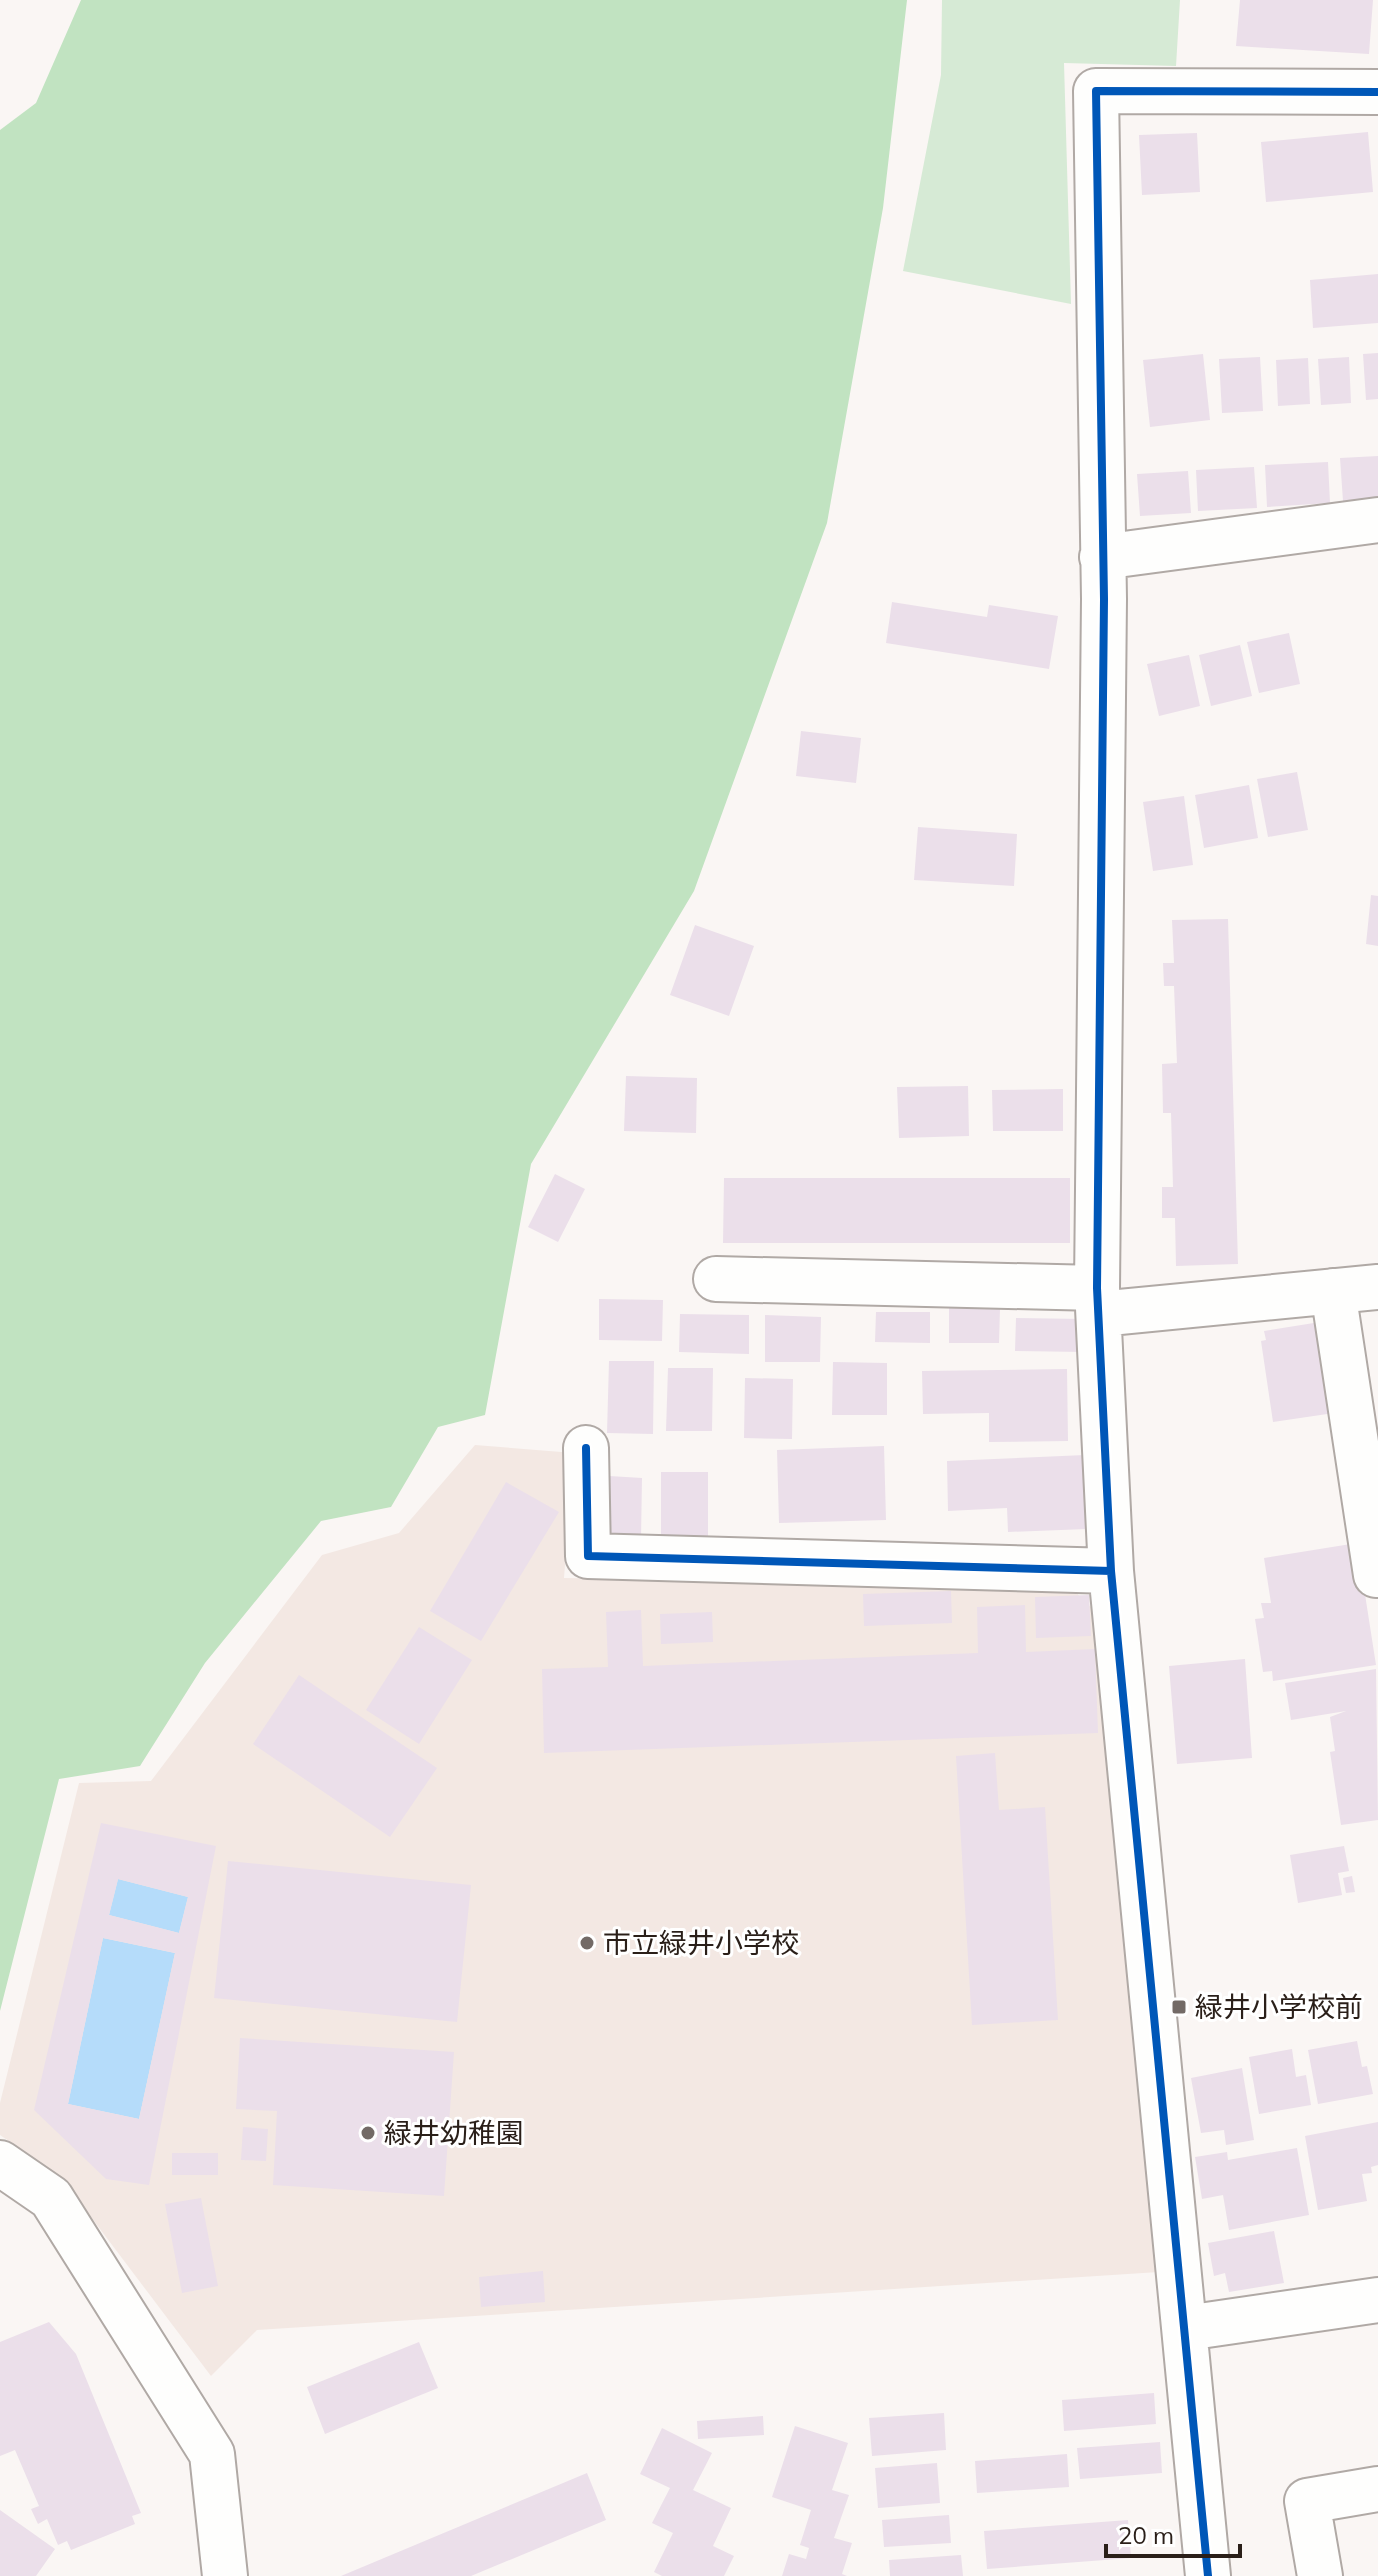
<svg xmlns="http://www.w3.org/2000/svg" width="1378" height="2576" font-family="Mulish,'Noto Sans JP',sans-serif">
<rect width="100%" height="100%" fill="#faf6f4"/>
<path fill="#f3e8e3" d="M475,1445L574,1453L564,1578L1068,1585L1095,1611L1174,2271L257,2330L211,2376L60,2176L0,2135V2103L79,1783L151,1781L322,1555L399,1533Z"/>
<path fill="#d6ead5" d="M942,0H1180L1176,66L1064,63L1071,304L903,271L941,75Z"/>
<path fill="#c1e3c1" d="M81,0H907L883,208L827,523L694,891L531,1164L485,1415L438,1427L391,1507L321,1521L205,1663L140,1766L59,1779L0,2011V130L36,103Z"/>
<path fill="#b5dcfa" d="M118,1879L188,1897L179,1933L109,1915Z
M103,1938L175,1953L139,2119L68,2104Z"/>
<path fill="#ebdfea" fill-rule="evenodd" d="M1240,0H1373L1369,54L1236,46Z
M1368,132L1373,192L1266,202L1261,142Z
M1197,133L1200,192L1142,195L1139,135Z
M1378,274V323L1313,328L1310,280Z
M1378,353V399L1366,400L1363,354Z
M1203,354L1210,420L1150,427L1143,360Z
M1260,357L1263,411L1222,413L1219,359Z
M1349,357L1351,403L1321,405L1318,359Z
M1308,358L1310,404L1278,406L1276,360Z
M1378,456V499L1343,501L1340,458Z
M1328,462L1330,503L1267,507L1265,465Z
M1254,467L1257,508L1198,511L1196,470Z
M1188,471L1191,513L1140,516L1137,474Z
M892,602L987,617L989,605L1058,616L1049,669L886,643Z
M1289,633L1300,684L1259,693L1247,642Z
M1240,645L1252,696L1211,706L1199,655Z
M1189,655L1200,706L1159,716L1147,664Z
M801,731L861,738L856,783L796,776Z
M1297,772L1308,830L1268,837L1257,779Z
M1249,785L1258,838L1204,848L1195,795Z
M1184,796L1193,865L1153,871L1143,802Z
M918,827L1017,834L1014,886L914,880Z
M1371,895L1378,896V946L1366,944Z
M1228,919L1238,1264L1176,1266L1175,1218H1162V1187H1173L1171,1113H1163L1162,1064L1177,1063L1174,986H1164L1163,963H1174L1172,920Z
M695,925L754,946L729,1016L670,995Z
M626,1076L697,1078L696,1133L624,1131Z
M968,1086L969,1136L899,1138L897,1087Z
M1063,1089V1131H993L992,1090Z
M555,1174L585,1189L558,1242L528,1227Z
M724,1178H1070V1243H723Z
M599,1299L663,1300L662,1341L599,1340Z
M949,1308L1000,1309L999,1343H949Z
M876,1312H930V1343L875,1342Z
M680,1314L749,1315V1354L679,1352Z
M765,1315L821,1317L820,1362H765Z
M1016,1318L1085,1319L1084,1352L1015,1351Z
M1320,1322L1334,1413L1273,1422L1261,1341L1266,1340L1264,1331Z
M609,1361H654L653,1434L607,1433Z
M833,1362L887,1363V1415H832Z
M668,1368H713L712,1431H666Z
M1067,1369L1068,1441L989,1442V1413L923,1414L922,1371Z
M745,1378L793,1379L792,1439L744,1438Z
M884,1446L886,1520L779,1523L777,1450Z
M1085,1455L1087,1529L1008,1532L1007,1508L948,1511L947,1461Z
M661,1472H708V1541H661Z
M609,1476L642,1478L641,1539L607,1538Z
M506,1482L559,1512L481,1641L430,1611Z
M1357,1543L1376,1665L1273,1681L1272,1671L1263,1672L1255,1619L1264,1618L1261,1603H1271L1264,1558Z
M951,1591L952,1623L864,1626L863,1594Z
M1089,1595L1091,1636L1036,1638L1035,1597Z
M1025,1605L1026,1652L1095,1649L1098,1733L544,1753L542,1669L608,1667L606,1612L641,1610L643,1666L978,1653L977,1607Z
M712,1612L713,1642L661,1644L660,1614Z
M419,1627L472,1660L419,1744L366,1710Z
M1245,1659L1252,1758L1177,1764L1169,1666Z
M1376,1669L1378,1820L1341,1825L1330,1752L1335,1751L1330,1717L1346,1711L1291,1720L1285,1683Z
M299,1675L437,1768L390,1837L253,1744Z
M995,1753L999,1810L1045,1807L1058,2020L972,2025L956,1756Z
M101,1823L216,1846L149,2185L106,2179L34,2110ZM118,1879L188,1897L179,1933L109,1915ZM103,1938L175,1953L139,2119L68,2104Z
M1344,1846L1349,1871L1338,1873L1342,1895L1298,1903L1290,1855Z
M228,1861L471,1885L457,2022L214,1998Z
M1352,1876L1355,1892L1346,1893L1343,1878Z
M240,2038L454,2052L444,2196L273,2185L277,2111L236,2109Z
M1357,2041L1362,2067L1367,2066L1373,2094L1318,2104L1308,2050Z
M1292,2049L1296,2077L1306,2075L1311,2105L1259,2114L1249,2057Z
M1242,2068L1254,2140L1226,2145L1224,2130L1201,2133L1191,2078Z
M1378,2122V2165L1371,2167L1372,2173L1362,2174L1367,2201L1318,2210L1305,2136Z
M243,2127L268,2129L266,2161L241,2160Z
M1297,2148L1309,2215L1229,2230L1223,2195L1202,2199L1195,2157L1227,2152L1228,2160Z
M172,2153H218V2175H172Z
M201,2198L218,2286L182,2293L165,2204Z
M1274,2231L1284,2283L1229,2292L1225,2273L1214,2276L1208,2243Z
M543,2271L545,2302L481,2307L479,2277Z
M49,2322L76,2354L141,2513L132,2516L135,2524L71,2550L67,2541L58,2545L47,2519L38,2524L31,2509L39,2506L15,2450L0,2456V2342Z
M419,2342L438,2388L325,2434L307,2387Z
M1154,2393L1156,2424L1064,2431L1062,2400Z
M944,2413L946,2450L872,2456L869,2418Z
M763,2416L764,2435L698,2439L697,2421Z
M795,2426L848,2443L832,2490L849,2495L834,2538L852,2543L842,2574L847,2576H782L789,2554L806,2559L809,2548L800,2545L811,2510L772,2497Z
M662,2428L712,2453L693,2490L731,2508L713,2546L734,2556L724,2576H662L654,2572L673,2533L652,2523L670,2488L640,2474Z
M1160,2442L1162,2473L1080,2479L1077,2448Z
M1067,2454L1069,2487L977,2493L975,2461Z
M937,2463L940,2503L878,2508L875,2468Z
M587,2473L606,2520L471,2576H341Z
M0,2510L55,2549L36,2576H0Z
M949,2515L951,2543L884,2547L882,2520Z
M1128,2520L1131,2558L987,2569L984,2531Z
M961,2555L963,2576H890L889,2560Z"/>
<g fill="none" stroke-linecap="round" stroke-linejoin="round">
<g stroke="#b0a9a5" stroke-width="48">
<path id="minor" d="M1102,557L1378,520
M716,1279L1097,1288
M1333,1291L1376,1575
M1099,1314L1378,1287
M586,1448L588,1556L1111,1571
M0,2163L51,2198L212,2454L225,2576
M1186,2328L1378,2300
M1208,2576L1111,1571L1097,1288L1104,599L1096,91L1378,92
M1320,2576L1307,2501L1378,2489"/>
</g>
<use href="#minor" stroke="#fefefd" stroke-width="44"/>
<g stroke="#fff" stroke-width="13">
<path id="cycleway" d="M586,1448L588,1556L1111,1571
M1208,2576L1111,1571L1097,1288L1104,599L1096,91L1378,92"/>
</g>
<use href="#cycleway" stroke="#0057b8" stroke-width="8"/>
</g>
<g fill="#736a66" stroke="#fff" stroke-width="3">
<circle cx="587" cy="1943" r="8"/>
<rect x="1171" y="1999" width="16" height="16" rx="4"/>
<circle cx="368" cy="2133" r="8"/>
</g>
<g text-anchor="middle" stroke-width="6" stroke-linejoin="round" paint-order="stroke">
<g font-size="28" fill="#2a1f19" stroke="#fff" text-anchor="start">
<text x="603" y="1953">市立緑井小学校</text>
<text x="1195" y="2017">緑井小学校前</text>
<text x="384" y="2143">緑井幼稚園</text>
</g>
</g>
<path d="M1106 2544v12h134v-12" fill="none" stroke="#2a1f19" stroke-width="4"/>
<text x="1118" y="2544" font-size="24" fill="#2a1f19" stroke="#ffffff" stroke-width="6" paint-order="stroke">20 m</text>
</svg>
